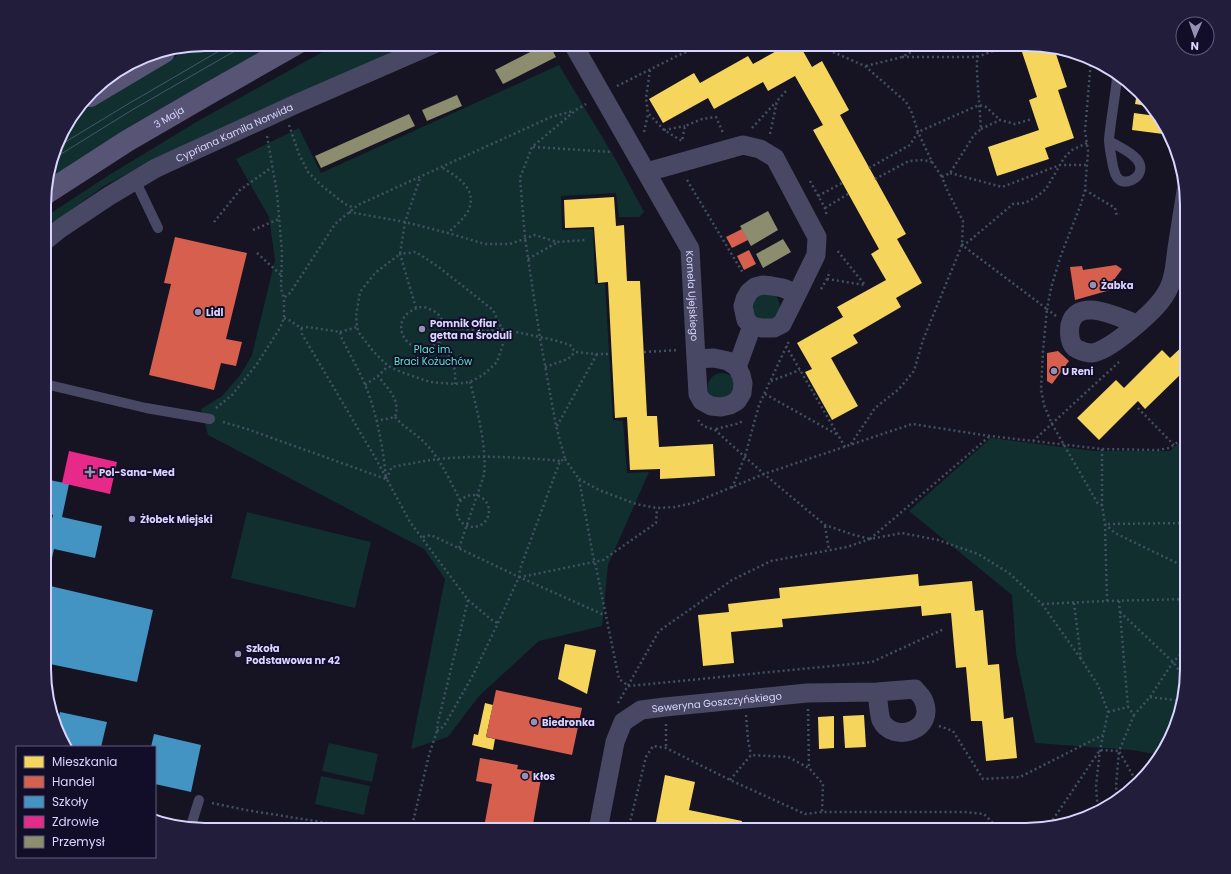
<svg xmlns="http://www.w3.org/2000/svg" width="1231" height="874" font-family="Poppins,sans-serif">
<rect width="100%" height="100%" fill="#161323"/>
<path fill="#112f2f" d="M205,44H276L46,181L61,134L74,116L151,71L194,46Z
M337,44H409L146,164L104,186L45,229V217L109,175L198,121Z
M559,65L616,160L644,212L639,217H619L616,193L561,196L562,230L593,229L595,284H605L613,420L623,421L627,473L649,472L608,565L602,626L539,641L479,696L448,737L411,749L445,579L424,549L208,435L201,409L222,396L241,374L252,355L275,260L269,217L236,159L299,128L321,173Z
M760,293L776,296C792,319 756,329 752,311C751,308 752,304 752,301Z
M721,373C734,374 735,380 735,392L722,402L708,394C706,383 710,375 721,373Z
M1187,435V679L1178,721L1160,755L1132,750L1035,743L1016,653L1012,595L909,511L991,438L1095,451H1170Z
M247,512L371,542L355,608L231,578Z
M329,743L378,754L372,782L322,771Z
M321,776L370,786L364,815L315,804Z"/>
<path fill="#f6d55c" d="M789,44H799L812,67L822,61L849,110L840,115L906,234L897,239L922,283L896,298L901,307L853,335L858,343L831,358L858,406L832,420L805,372L812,369L797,343L843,317L837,307L886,280L871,254L879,249L813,130L823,125L795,76L768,91L763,82L714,109L708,98L663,123L649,99L694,73L700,83L748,56L753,64Z
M1027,44H1036L1054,48L1067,87L1058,90L1074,138L1045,148L1049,159L997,176L988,147L1039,130L1029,100L1037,97L1020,46Z
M1137,93L1147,106L1135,104Z
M1134,113L1156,116L1164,127L1163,134L1132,130Z
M614,197L616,226L624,225L627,281H640L647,416H657L659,447L713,444L715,476L660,479V469L630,470L627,417L615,418L608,282L598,283L594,227L565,228L564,200Z
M1187,342V375L1183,372L1145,409L1138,401L1099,440L1077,418L1116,380L1124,388L1162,350L1170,358Z
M918,574L919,586L972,581L975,611L983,610L988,665L999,664L1004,719L1013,717L1017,758L986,761L982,721H971L966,667L956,668L951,613L922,616L921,606L782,619L783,627L731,632L734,663L703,666L698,615L729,612L728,604L780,598L779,588Z
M565,644L596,650L587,694L558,679Z
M485,703L493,705L486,737L495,739L493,750L472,745L474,734L478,735Z
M864,715L866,747L845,748L843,716Z
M834,716V748L819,749L818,717Z
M665,775L695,782L689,810L742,821L740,830H685L686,828L656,822Z"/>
<path fill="#d6604d" d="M742,229L748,240L732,248L726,237Z
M175,237L233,250L247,253L226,339L242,342L236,366L221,363L214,390L149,375L171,284L164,283Z
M749,250L756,264L744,270L737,256Z
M1116,265L1122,269L1113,281L1114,289L1075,300L1070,267L1082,266L1083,270Z
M1058,351L1069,361L1052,384L1047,381V353Z
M496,690L582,708L572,755L486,737Z
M480,758L518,765L517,769L542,773L532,830L485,822L492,784L476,781Z"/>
<path fill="#4393c3" d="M45,479L69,484L62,517L102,526L95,558L54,549L46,585L153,610L137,682L45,663V547L53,515L45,513Z
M60,712L107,722L101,747H65L57,724Z
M154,734L201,745L191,792L155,784V747H151Z"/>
<path fill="#e7298a" d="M69,451L117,462L110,494L62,483Z"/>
<path fill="#8c8c6e" d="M546,44H549L556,57L503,84L495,70Z
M457,95L462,106L427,121L422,110Z
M409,114L415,126L321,168L315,156Z
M768,211L778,230L751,246L740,226Z
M783,239L791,252L763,268L756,254Z"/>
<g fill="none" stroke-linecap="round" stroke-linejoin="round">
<path stroke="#415162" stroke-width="2.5" stroke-dasharray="2 3" stroke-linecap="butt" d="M827,44L833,52L865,66L906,102L912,113L918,132L932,162L942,177
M902,57H977L1012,44
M866,66L902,57L927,44
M650,70L646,98L648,113L664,130L682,141L685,126L702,119L716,117L723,133
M617,86L679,55L707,44
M289,125L299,154L308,172L322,186L345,204L354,208
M752,128L776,102
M981,129L1000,120L1015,124L1032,119
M664,130L685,126
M644,132L648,114
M770,134L777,101L787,90
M267,136L277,193L282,252L281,289L284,298
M1087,143L1072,150L1064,158L1046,189L1036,197L1025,203L1013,204L968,242L962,245L1047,309L1043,351L1041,389L1044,405L1052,424L1098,504L1102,505
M533,147L613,152
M443,168C457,177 477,188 469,209C465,218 455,226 448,233
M869,168L910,145L918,132L979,105L986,107L1000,120
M950,173L1002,187L1060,165H1088
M875,179L909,161L923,160L932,162
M687,180L743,273
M810,181L825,208L827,216
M1085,190L1115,208L1117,216
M818,196L842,183
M825,208L848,194
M349,212L405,222L448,233L485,244H510L535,235L557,242L587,240
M214,222L240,190L272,167
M253,230L279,219
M257,253L281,275
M528,259L556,243
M827,279L865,285L836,249
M821,289L827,279L830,271
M416,308L400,254L416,252L440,268L493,310L502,329L503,344L497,362L483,375L470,382L455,384L430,382L401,372L388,366L373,351L359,333L357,327L356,316L360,292L375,273L400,254L405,222L420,178
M1056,316L1047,309L1051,288L1061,255L1081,204L1085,190L1088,151L1085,131L1091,60
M284,318L289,320L301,328L302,334L376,459L410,522L468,600L493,621L498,623
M443,322L450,325L470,330L488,331L502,329L554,340L570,345L575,352L597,354H612
M301,328L308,327L340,332L342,339C350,355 359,370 366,387C377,415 383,447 386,478
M340,332L357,327
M439,342C411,363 387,325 411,311C415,309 418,307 423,307C426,307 429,309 432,310C447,318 443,329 439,342C452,357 456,364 455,384
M786,346L845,447
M644,352L679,350
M545,367L568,359L575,352
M771,381L800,370
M365,385L378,376L388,366
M765,394L838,435
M216,408L232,395L257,364L280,328L284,318V298L290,293L335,224L358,205L551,117L573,111
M1138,408L1174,445
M395,417C404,428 417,434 426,444C441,460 450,481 460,500
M698,420L703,426L715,430L764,474L825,525L851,534L870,539
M376,421L395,417C401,400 388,389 378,376
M223,422L247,429L386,479
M557,426L597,354
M716,429L740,423L743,420
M1033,441L1119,362
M851,444L875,408L899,389L914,371L923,340L962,245L963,221L948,192L942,177L950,173L974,135L981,129L977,73V44
M1102,449V505L1105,524L1115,533L1187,568
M565,459L579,479L593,556L596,567L619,679L629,686L872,662L944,629
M386,479L392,467C408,464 423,461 438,459C479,455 519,457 560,461
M579,479L599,490L636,504L657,508L675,507L693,503L764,474L912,424L990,436L1102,449L1158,450L1169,448L1187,436
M732,488L745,456L759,405L789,341
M457 511a16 16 0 1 1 32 0a16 16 0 1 1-32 0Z
M825,526L829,550
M423,537L431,535L519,577L602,614L606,613
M870,539L990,436
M459,548L484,475C487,447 477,409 470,382
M519,577L531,575L603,560L656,523L657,509
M1107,601L1105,524L1187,523
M1119,601L1128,707
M1074,603L1081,659L1098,685L1108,712L1100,750L1096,786L1098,812
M1042,604L1107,601L1187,599
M1120,612L1173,662L1186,680
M1150,697L1182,701
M618,703L659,631L732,580L771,561L847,547L870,539L902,533L938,540L978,554L1009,573L1042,604L1081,659
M808,709L809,768
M1108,712L1128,707L1134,715L1150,697L1173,662L1187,648
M746,715L748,740L751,755
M1134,715L1119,751L1136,781
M666,724V748
M939,726L953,731L983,779L1020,777L1103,735
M437,731L444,726L473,675L498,623L519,577L520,569L560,461L565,459L556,426L540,338L525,238L520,178L532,147L576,110L586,104
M730,780L751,755L788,757L809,768L823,784L822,812
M212,803L246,810L371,830
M1050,824L1100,750L1119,751L1116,786L1117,797
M411,830L429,755L437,731L438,722L468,600
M628,830L646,757L653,746L666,748L730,780L805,814L822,812H965L984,814L1000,830"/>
<path stroke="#484864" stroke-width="10" d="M1109,141C1119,147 1144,157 1140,171C1139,175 1136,178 1132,180C1114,188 1113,166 1111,155C1110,150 1109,144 1109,139C1111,119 1115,98 1117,78L1119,75
M135,180L158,228
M45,384L146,408L210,419
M190,829L199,800"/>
<g stroke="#484864" stroke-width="19">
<path id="s1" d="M573,44L690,249L696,359L698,394L702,401L711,406L721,407L730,405L737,401L742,393L743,383L741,375L737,367L728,361L714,358L696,359"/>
<path d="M647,172L743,145L760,149L775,158L817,237L816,255L797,294L782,324L774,328H762L752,326L746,320L743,306L745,299L749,292L755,287L763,285L772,286L783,288L797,294"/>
<path id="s2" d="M45,241L61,228L109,196L156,168L296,104L434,44"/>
<path d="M1137,324C1120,318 1077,295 1070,325C1069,332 1069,345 1077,349C1081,351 1087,353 1092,353C1109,352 1156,310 1165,295C1174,282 1175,264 1177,248C1180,229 1183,210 1186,191"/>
<path d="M737,367L752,326"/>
<path id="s3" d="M598,830L615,742L623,722L641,710L665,707L807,693L877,692L915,689C917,692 921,695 923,699C938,731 892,744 881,720C879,715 878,698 877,692"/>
</g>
<g stroke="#575476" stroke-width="22">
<path d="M90,96L164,52"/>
<path id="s4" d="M45,194L127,141L208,94L296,44"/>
</g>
<path stroke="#42596c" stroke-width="1" d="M57,147L128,104L231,44
M53,159L132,110L247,44"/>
</g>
<g fill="#9591b2" stroke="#120d29" stroke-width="1.5">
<circle cx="1093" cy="285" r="4"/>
<circle cx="198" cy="312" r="4"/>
<circle cx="422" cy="329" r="4"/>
<circle cx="1054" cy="371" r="4"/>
<path d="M88 466h4v4h4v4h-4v4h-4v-4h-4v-4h4z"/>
<circle cx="132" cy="519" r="4"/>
<circle cx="238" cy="654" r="4"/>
<circle cx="534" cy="722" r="4"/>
<circle cx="525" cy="776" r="4"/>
</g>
<g text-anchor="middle" stroke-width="4" stroke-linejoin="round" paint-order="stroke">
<g font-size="10" fill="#d9d5ff" stroke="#120d29">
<text dy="4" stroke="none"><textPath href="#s4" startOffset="146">3 Maja</textPath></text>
<text dy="4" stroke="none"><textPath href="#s2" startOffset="219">Cypriana Kamila Norwida</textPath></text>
<text dy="4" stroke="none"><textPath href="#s1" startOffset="283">Kornela Ujejskiego</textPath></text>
<text dy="4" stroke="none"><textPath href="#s3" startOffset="209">Seweryna Goszczyńskiego</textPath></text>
</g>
<g font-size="10" font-weight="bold" fill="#d9d5ff" stroke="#120d29" text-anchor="start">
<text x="1101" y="289">Żabka</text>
<text x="206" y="316">Lidl</text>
<text x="430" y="327">Pomnik Ofiar<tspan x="430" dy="12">getta na Środuli</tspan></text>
<text x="1062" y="375">U Reni</text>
<text x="99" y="476">Pol-Sana-Med</text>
<text x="140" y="523">Żłobek Miejski</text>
<text x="246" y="652">Szkoła<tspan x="246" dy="12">Podstawowa nr 42</tspan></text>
<text x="542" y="726">Biedronka</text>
<text x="533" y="780">Kłos</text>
</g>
<g font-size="10" fill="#55ebc4" stroke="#120d29">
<text x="433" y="353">Plac im.<tspan x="433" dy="12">Braci Kożuchów</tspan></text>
</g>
</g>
<path d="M0 0H1231V874H0ZM205 51H1026A154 154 0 0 1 1180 205V669A154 154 0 0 1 1026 823H205A154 154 0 0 1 51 669V205A154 154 0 0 1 205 51Z" fill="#221d3a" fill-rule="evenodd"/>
<path fill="none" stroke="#d9d5ff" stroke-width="2" d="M205 51H1026A154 154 0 0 1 1180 205V669A154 154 0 0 1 1026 823H205A154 154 0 0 1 51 669V205A154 154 0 0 1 205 51Z"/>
<rect x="16" y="746" width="140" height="112" fill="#120d29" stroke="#625d7f"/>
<rect x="24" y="756" width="20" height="12" fill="#f6d55c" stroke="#625d7f"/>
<text x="52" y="766" font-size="12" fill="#d9d5ff">Mieszkania</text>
<rect x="24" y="776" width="20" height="12" fill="#d6604d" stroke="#625d7f"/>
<text x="52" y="786" font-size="12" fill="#d9d5ff">Handel</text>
<rect x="24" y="796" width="20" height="12" fill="#4393c3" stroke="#625d7f"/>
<text x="52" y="806" font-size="12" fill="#d9d5ff">Szkoły</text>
<rect x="24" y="816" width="20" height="12" fill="#e7298a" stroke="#625d7f"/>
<text x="52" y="826" font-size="12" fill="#d9d5ff">Zdrowie</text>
<rect x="24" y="836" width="20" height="12" fill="#8c8c6e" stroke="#625d7f"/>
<text x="52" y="846" font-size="12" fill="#d9d5ff">Przemysł</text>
<g transform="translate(1195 36) rotate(182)"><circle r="19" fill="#120d29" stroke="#625d7f"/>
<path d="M0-3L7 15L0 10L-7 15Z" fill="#9591b2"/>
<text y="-6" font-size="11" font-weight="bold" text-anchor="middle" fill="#d9d5ff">N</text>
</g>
</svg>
